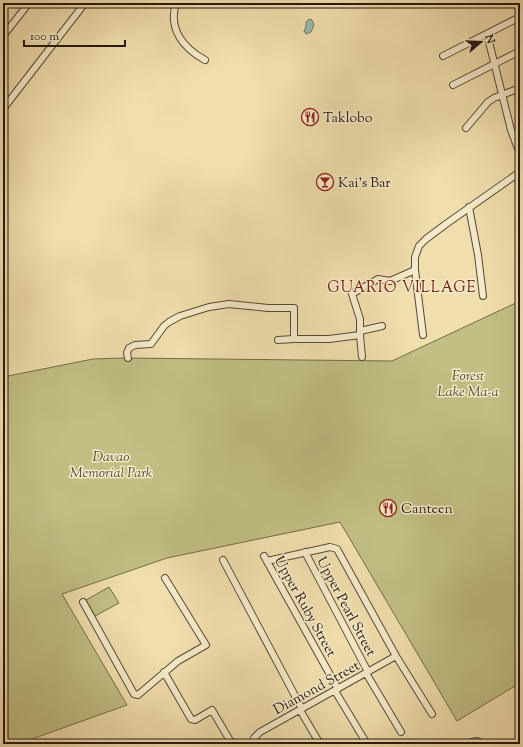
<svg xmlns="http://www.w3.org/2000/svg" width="523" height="747" font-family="'Sorts Mill Goudy',serif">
<rect width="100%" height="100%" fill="#f0deac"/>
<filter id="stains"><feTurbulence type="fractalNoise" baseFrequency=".005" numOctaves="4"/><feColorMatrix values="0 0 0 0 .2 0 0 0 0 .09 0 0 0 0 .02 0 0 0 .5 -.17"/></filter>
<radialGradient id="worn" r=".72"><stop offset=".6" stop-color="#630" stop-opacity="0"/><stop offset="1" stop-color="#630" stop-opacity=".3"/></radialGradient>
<path fill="#c1bf84" stroke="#736b4a" d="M520,301V683L457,721L340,522L167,558L62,594L127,705L18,744H3V377L93,359L123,358L392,361Z
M109,587L119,603L95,616L86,600Z"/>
<path fill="#9abcaa" stroke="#6b7a6c" d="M309,19L312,20L314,25L311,32L306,34L304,31L306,27V22Z"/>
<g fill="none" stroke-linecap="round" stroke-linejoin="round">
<g stroke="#584937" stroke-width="8">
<path id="minor" d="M176,3C168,29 183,48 205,60
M487,34L511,130L520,154
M3,36L29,3
M443,56L520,17
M453,85L520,51
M3,109L85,3
M466,128L488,102L494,98L520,88
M469,207L478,255L483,296
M360,331L382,326
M423,335L415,270V257L419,246L426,239L446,224L520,172
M278,340L294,339
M362,357L360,335V319L352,294L378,279L390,281L415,270
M128,358L127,353L129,348L135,345L151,344L164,326L169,322L180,316L209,307L229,304L268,308H294V339H329L360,335
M305,552L368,672
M264,556L338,689
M223,560L302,709
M267,561L330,547L337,549L396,656L432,714
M83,602L134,694L138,695L178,661L206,645L165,578
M164,672L191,719L195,720L212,710L232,744
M366,673L401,732
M335,691L367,744
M300,710L320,744
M252,744L254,738L260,732L396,656
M464,744L477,741L484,744"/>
</g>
<use href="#minor" stroke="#f5eac9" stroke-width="6"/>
</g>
<defs>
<g id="restaurant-ring" transform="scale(0.9)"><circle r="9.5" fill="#f5eac9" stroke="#8f2418" stroke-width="1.5"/><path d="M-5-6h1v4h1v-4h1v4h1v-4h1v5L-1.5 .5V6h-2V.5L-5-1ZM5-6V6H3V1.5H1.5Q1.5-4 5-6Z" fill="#8f2418"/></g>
<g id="bar-ring" transform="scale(0.9)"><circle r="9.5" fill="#f5eac9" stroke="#8f2418" stroke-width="1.5"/><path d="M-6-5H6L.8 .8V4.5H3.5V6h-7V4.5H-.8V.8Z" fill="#8f2418"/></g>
</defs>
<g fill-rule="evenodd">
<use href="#restaurant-ring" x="310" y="117"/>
<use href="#bar-ring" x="325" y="182"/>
<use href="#restaurant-ring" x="388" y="508"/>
</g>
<g text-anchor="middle" stroke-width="3" stroke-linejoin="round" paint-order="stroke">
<g font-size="14" fill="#251710" stroke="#f5eac9" text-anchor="start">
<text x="323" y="122">Taklobo</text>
<text x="338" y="187">Kai's Bar</text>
<text x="401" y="513">Canteen</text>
</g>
<g font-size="14" font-style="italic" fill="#544933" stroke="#f5eac9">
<text x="468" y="380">Forest<tspan x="468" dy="16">Lake Ma-a</tspan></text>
<text x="111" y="461">Davao<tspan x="111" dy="16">Memorial Park</tspan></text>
</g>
<g font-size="14" fill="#251710" stroke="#f5eac9">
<text transform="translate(306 606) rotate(61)" y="5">Upper Ruby Street</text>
<text transform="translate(347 606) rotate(62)" y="5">Upper Pearl Street</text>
<text transform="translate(316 687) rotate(-29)" y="5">Diamond Street</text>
</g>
<g font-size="15" letter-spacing="1" fill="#7a1f14" stroke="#f5eac9">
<text x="402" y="292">GUARIO VILLAGE</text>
</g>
</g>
<rect width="523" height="747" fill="none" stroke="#f0deac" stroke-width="16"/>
<rect x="4" y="4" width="515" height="739" fill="none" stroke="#251710" stroke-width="2"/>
<rect x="8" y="8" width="507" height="731" fill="none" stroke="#251710"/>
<g transform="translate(481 42) rotate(71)" stroke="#f5eac9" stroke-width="3" paint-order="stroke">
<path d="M0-3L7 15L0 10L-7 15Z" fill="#251710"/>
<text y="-6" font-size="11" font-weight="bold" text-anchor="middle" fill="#251710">N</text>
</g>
<path d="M24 40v6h101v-6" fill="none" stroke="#251710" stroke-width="2"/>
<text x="30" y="40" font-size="12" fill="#251710" stroke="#f5eac9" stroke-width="3" paint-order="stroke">100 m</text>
<rect width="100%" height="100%" filter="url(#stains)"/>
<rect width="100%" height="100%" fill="url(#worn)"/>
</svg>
